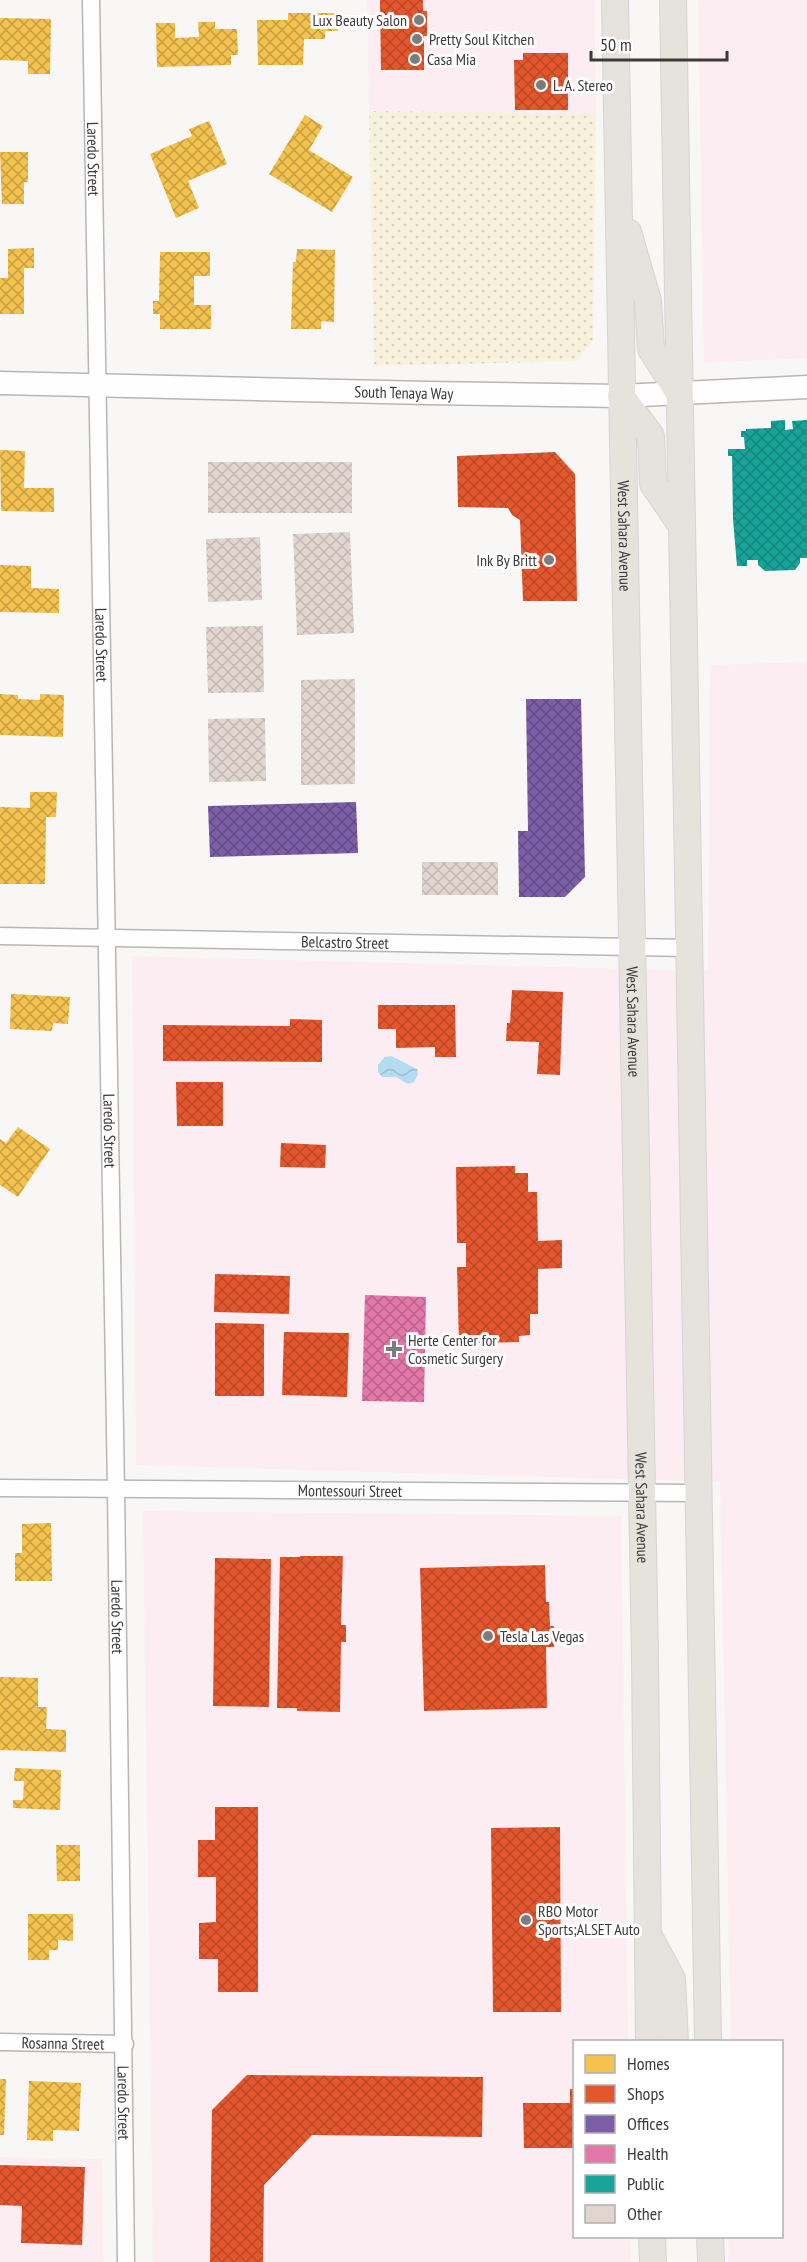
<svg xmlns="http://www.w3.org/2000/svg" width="807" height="2262" font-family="'PT Sans Narrow',sans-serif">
<defs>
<pattern id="sand-dots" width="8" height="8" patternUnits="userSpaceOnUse" patternTransform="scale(1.5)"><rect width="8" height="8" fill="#f8f2dc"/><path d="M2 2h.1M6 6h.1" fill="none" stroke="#d6d0be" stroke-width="1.8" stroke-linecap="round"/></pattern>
<pattern id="water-waves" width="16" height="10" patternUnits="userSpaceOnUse" patternTransform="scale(1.5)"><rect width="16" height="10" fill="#b4dcf0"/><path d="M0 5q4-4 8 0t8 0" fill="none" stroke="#9cbecf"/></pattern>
<pattern id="homes-cross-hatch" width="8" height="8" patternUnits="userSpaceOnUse" patternTransform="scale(1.5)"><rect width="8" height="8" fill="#f2c14e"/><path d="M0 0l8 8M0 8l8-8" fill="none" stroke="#c59e42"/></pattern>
<pattern id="shops-cross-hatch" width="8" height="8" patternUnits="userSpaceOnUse" patternTransform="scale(1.5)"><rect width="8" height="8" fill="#e4572e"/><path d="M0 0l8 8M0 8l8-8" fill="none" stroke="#ba4928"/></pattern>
<pattern id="offices-cross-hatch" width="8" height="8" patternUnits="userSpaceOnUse" patternTransform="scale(1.5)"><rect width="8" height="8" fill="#7b5ea7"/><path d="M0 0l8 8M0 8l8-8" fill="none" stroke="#614b82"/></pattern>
<pattern id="health-cross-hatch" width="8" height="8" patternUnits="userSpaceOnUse" patternTransform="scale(1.5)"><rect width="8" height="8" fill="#e377a8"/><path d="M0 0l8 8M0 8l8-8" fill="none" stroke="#b9638a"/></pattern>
<pattern id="public-cross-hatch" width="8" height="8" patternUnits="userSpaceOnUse" patternTransform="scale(1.5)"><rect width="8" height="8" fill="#17a398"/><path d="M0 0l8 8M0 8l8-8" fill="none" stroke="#16867d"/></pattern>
<pattern id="building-cross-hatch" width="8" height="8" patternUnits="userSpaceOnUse" patternTransform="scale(1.5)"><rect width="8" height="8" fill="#e1d5d0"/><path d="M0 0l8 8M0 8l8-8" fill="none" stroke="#c2b8b3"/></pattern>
</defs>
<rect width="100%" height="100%" fill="#f9f7f5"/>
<path fill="#fcedf2" d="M367,0H595L596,114L369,111Z
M698,0H807V358L704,363Z
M807,662V2262H728L729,2237L782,2236V2042L731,2041L720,1482L136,1465L132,956L708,971L710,665Z
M143,1511L621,1516L628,2041L574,2042V2236L630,2237L631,2262H153Z
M0,2157L102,2159L103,2262H0Z"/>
<path fill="url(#sand-dots)" d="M369,111L596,114L593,340L577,361L374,366Z"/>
<path fill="url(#water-waves)" d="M391,1056L417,1069L418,1074L414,1082L408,1084L396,1077H382L378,1072V1065L385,1057Z"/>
<path fill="url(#homes-cross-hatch)" d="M288,13H338V31H325V39H304L303,65H258L257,20H288Z
M0,18L51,19L50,74H28V61L0,60Z
M198,22H215V29H237L238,55H231V65L157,67L156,23H175V38L199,37Z
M305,115L323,126L309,150L353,177L332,212L269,174Z
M209,121L227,164L188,181L199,208L176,218L150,154L192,136L189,129Z
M0,152H28V182H24V204H2Z
M34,248V268H24V314H0V278H8V249Z
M297,249L335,250L334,322L321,321V329H291L293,262H296Z
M160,252H210V276H194V305H211V329H160V314H153V301H159Z
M0,450L25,451L24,488H54V512L1,511Z
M0,565L31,566V588L59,589V613L0,612Z
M0,694L18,695V699L40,700V694L64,695L63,737L0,735Z
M30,792H57L56,817H46L45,884H0V807L30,808Z
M11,994L70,997L68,1024L53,1023L52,1031L10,1029Z
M18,1127L50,1149L18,1197L0,1185V1139L6,1143Z
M51,1523L52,1581H15V1553H22V1524Z
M0,1677L38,1678V1707H47L46,1729L66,1730V1752L0,1750Z
M15,1768L61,1770L60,1810L13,1808V1800H23L24,1781H14Z
M56,1845H80V1881H57Z
M28,1914H73V1941L58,1940V1950H49V1960H28Z
M0,2079H6L4,2135H0Z
M29,2081L81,2083L79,2131L53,2130V2141L27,2140Z"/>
<path fill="url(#shops-cross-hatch)" d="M380,0H423V11H427V36H424V70H381Z
M523,53H568V110H515L514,60H523Z
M555,452L575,474L577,601H523L520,520L512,515L508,508L458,507L457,456Z
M512,990L563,992L560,1075L537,1074L539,1042L506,1041L507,1023H510Z
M378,1005H455L456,1057H435V1047L396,1048V1029H378Z
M290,1019L322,1020V1062L163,1061V1025L290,1026Z
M176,1082H223V1126H177Z
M281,1143L326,1145L325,1168L280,1167Z
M515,1166V1173H528V1192H537L538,1241L562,1240V1268L538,1269V1314H530V1335L519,1336V1342L459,1343L457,1267H466V1243H457L456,1167Z
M215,1274L290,1276L289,1314L214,1312Z
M215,1323L264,1324V1396H215Z
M284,1332L349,1333L347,1397L282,1395Z
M300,1556H343L341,1625H346V1642H341L340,1712L297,1711V1708H277L280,1557H300Z
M215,1558L271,1559L269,1707L213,1706Z
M545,1565L546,1602H549L550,1626H554V1647H546L547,1708L424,1711L420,1568Z
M215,1807H258V1992H218V1959H199V1923L216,1922V1877H198V1840H215Z
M560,1827L561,2012H493L491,1828Z
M247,2075L483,2077L482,2137L312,2135L264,2185L263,2262H210L212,2110Z
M570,2089H574V2148H524L523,2103H570Z
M0,2165L85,2167L82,2245L21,2243L22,2206L0,2205Z"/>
<path fill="url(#offices-cross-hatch)" d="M526,699H581L585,877L565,897H519L518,831H528Z
M356,802L358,853L210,857L208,806Z"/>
<path fill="url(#health-cross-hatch)" d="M365,1295L426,1297L424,1402L362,1401Z"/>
<path fill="url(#public-cross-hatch)" d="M785,420V430L793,429L792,421L807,420V558H800V563L795,570L765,571L758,565V560H747V566H737L733,519L732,456H728V449H745L744,437H741V431H746V429L771,428V421Z"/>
<path fill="url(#building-cross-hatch)" d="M208,462H352V513H208Z
M350,532L354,633L297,635L293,534Z
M260,537L262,600L208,602L206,539Z
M263,626L264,692L208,693L206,627Z
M355,679V784L301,785V680Z
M265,718L266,781L209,782L208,719Z
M422,862H498V895H422Z"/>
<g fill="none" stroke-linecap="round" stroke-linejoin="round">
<g stroke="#b8b6b5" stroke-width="19">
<g id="street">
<path id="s1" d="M91,0L116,1490L126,2262"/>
<path id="s2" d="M0,936L689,948"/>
<path id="s3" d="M0,1488L699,1493"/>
<path id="s4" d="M0,2042L125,2044"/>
</g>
</g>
<g stroke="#b8b6b5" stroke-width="25">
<g id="secondary">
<path id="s5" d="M0,383L427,393L621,396L807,387"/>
</g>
</g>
<g stroke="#d6d4d4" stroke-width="28">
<g id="primary">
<path id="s6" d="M615,0L645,1658L649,2042"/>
<path d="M673,0L708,2042"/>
<path d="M628,232L648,301L651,349L679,393"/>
<path d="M621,396L651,436L653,484L682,526"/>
<path d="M649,1936L672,1979L675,2042"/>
<path d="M652,2236L653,2262"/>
<path d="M710,2236L711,2262"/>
</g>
</g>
<use href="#street" stroke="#fefefe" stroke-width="16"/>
<use href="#secondary" stroke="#fefefe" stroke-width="22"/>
<use href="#primary" stroke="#e5e3dc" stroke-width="26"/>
</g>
<g fill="#7e7c7b" stroke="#fff" stroke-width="2">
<circle cx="419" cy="20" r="6"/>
<circle cx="417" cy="39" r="6"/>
<circle cx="415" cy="59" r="6"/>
<circle cx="541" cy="85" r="6"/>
<circle cx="549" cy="560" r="6"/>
<path d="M391 1340h6v6h6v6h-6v6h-6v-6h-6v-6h6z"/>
<circle cx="488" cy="1636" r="6"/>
<circle cx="526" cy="1920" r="6"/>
</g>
<g text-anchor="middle" stroke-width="6" stroke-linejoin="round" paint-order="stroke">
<g font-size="16" fill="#3c3a3a" stroke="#fff" text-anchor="start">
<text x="407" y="26" text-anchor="end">Lux Beauty Salon</text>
<text x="429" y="45">Pretty Soul Kitchen</text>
<text x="427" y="65">Casa Mia</text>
<text x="553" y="91">L. A. Stereo</text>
<text x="537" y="566" text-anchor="end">Ink By Britt</text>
<text x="408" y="1346">Herte Center for<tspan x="408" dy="18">Cosmetic Surgery</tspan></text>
<text x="500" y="1642">Tesla Las Vegas</text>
<text x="538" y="1917">RBO Motor<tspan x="538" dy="18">Sports;ALSET Auto</tspan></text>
</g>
<g font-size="16" fill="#3c3a3a" stroke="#fff">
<text dy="6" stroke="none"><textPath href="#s1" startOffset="159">Laredo Street</textPath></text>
<text dy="6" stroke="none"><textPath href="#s5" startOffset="404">South Tenaya Way</textPath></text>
<text dy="6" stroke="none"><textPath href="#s6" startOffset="536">West Sahara Avenue</textPath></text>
<text dy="6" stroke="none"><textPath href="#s1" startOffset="645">Laredo Street</textPath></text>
<text dy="6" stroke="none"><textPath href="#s2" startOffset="345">Belcastro Street</textPath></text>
<text dy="6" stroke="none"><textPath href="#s6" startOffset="1022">West Sahara Avenue</textPath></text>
<text dy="6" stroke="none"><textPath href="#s1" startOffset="1131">Laredo Street</textPath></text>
<text dy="6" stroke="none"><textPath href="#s3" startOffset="350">Montessouri Street</textPath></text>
<text dy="6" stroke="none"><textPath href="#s6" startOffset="1508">West Sahara Avenue</textPath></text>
<text dy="6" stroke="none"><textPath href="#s1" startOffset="1617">Laredo Street</textPath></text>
<text dy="6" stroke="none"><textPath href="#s4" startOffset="63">Rosanna Street</textPath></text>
<text dy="6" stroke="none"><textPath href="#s1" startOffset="2103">Laredo Street</textPath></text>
</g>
</g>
<rect x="573" y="2040" width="210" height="198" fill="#ffffff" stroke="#b1b0b0" stroke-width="1.5"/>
<rect x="585" y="2055" width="30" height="18" fill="#f2c14e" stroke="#b1b0b0" stroke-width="1.5"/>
<text x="627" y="2070" font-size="18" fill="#3c3a3a">Homes</text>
<rect x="585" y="2085" width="30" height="18" fill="#e4572e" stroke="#b1b0b0" stroke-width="1.5"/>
<text x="627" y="2100" font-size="18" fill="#3c3a3a">Shops</text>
<rect x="585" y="2115" width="30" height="18" fill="#7b5ea7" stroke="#b1b0b0" stroke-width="1.5"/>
<text x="627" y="2130" font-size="18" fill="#3c3a3a">Offices</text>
<rect x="585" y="2145" width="30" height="18" fill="#e377a8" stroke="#b1b0b0" stroke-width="1.5"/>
<text x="627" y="2160" font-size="18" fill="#3c3a3a">Health</text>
<rect x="585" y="2175" width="30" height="18" fill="#17a398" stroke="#b1b0b0" stroke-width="1.5"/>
<text x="627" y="2190" font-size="18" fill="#3c3a3a">Public</text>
<rect x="585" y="2205" width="30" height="18" fill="#e1d5d0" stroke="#b1b0b0" stroke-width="1.5"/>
<text x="627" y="2220" font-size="18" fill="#3c3a3a">Other</text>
<path d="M591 51v9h136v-9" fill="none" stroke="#3c3a3a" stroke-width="3"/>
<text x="600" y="51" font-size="18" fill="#3c3a3a" stroke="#ffffff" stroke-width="4.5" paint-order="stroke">50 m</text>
</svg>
